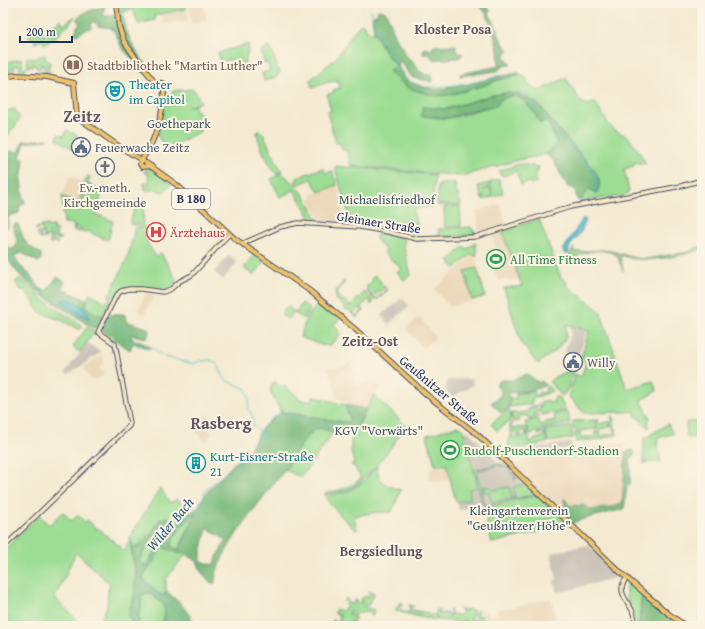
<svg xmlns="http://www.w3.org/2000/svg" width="705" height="629" font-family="'Gentium Book Plus',serif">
<rect width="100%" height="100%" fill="#fcf5e5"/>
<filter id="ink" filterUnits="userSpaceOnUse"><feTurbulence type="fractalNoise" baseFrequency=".025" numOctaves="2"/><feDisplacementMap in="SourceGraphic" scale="8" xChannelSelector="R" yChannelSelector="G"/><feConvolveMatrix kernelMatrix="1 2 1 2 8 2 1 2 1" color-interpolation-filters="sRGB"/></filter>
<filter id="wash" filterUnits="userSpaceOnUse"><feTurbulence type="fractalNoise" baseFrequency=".012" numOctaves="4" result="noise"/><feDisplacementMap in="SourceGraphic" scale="16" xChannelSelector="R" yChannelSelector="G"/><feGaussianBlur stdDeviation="0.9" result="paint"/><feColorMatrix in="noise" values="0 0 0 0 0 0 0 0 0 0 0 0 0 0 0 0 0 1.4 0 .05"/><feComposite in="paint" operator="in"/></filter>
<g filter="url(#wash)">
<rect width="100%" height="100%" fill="#f4ead1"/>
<path fill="#ecd8ba" d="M190,3H203L207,20L191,24Z
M187,10L188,20L164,24L162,15Z
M70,176L93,188L90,195L101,200L95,212L62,196Z
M337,185L345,216L340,217L342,222H322L309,199L312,198L311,195Z
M500,204L507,224L478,233L477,211Z
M502,231L520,280H498L488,254L497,251L491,234Z
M473,256L478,262L477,264L486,297L450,307L434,289Z
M147,292L154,296L144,315L137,311Z
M419,317L436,337L423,348L406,329Z
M101,355L104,360L103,361L104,363L99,367L104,374L95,380H91L83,368Z
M351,363L357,383H354L355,385L374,380L381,388L376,393L372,394L362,408L349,406L347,401L338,399L328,368H336Z
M206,415L220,421L216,429L210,425L208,429L213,433L206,442L193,429Z
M626,442L622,503L616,506L592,510L582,505L570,506L565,499V514L573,523L568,525L518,476L520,473L515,468L517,464L526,460Z
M431,467H447L450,480L438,482L428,480Z
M551,598L558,626H481V610H484L487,614L492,616L496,614L498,609L509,608Z"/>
<path fill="#cbc3b8" d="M229,255L237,263L223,280L214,272Z
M402,298L409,306L389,324L382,315Z
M570,326L587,330L578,357L564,353L571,333Z
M88,343L101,352L68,375L65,372Z
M472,379L473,385L452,397L446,392L447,380Z
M468,431L485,448L499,464L503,463L536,493L535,495L484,508L483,504L459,510L457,502L471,499L469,489L474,469L465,432Z
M571,442L572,448L510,459L507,453Z
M588,545L619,574V577L557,593L554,581L557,579L551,553Z"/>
<path fill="#9cdd93" stroke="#5c8678" d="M141,3H186V9L155,15V20L138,24L132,6Z
M75,16L68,26L60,30L61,33L54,37L55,39L44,44L43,40L35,43V39L28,36L33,31L34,33L38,30L42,36L46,33L51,26L59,23L58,21L61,20L63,25Z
M362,23L369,32H374L389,58L397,66L403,84C445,109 478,83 520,74L525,77L530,85L539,91L566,78L581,102L588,105L595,102L609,125L616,131L628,137L640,153L646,164L634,162V166L624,169L629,192L624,196L580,201L589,189L597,193C601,184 599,179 595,171L550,120L542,108L536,103L517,93L482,98L446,109L423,107L426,116C433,117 439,118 446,118C463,118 478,107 496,106L497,101C502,99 508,96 513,96C523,96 536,114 540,123L545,121L550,125L557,143L550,151L540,156L518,160L462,176L351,166L347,151L342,150L340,143H336L327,112L331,111L327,95L334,92L333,90L340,88L338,81L328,82L312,88L310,80L336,58L355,30Z
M248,44H249C247,55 247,67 236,71L235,68L234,69L231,59L221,62L218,53Z
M269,46L273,54L278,70L280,71L277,77L264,81L262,73L270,71L268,63H264L261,51Z
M45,55L46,60L50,62V65L46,66V69H48L49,66V73H44V66H42V62L40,69H37V67L34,66V64L32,65V67L30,65L29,67H26L25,73H23V71H18L20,70L19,65L14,66L15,71L13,69L10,70V74H3V63L21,59L23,68L27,67L28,65L26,58L30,57L33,59Z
M192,89L193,91H195L201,102L187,107L195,105L196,112L198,111L206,124L199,128L201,131L178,143L166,148L157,135L167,95H172V91Z
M15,109L20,119L18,120L19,121L16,124L17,125L9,132L10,134L3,135V133H6L7,130L3,129V111Z
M67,130L78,136L76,141L81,143L76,151L57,139L58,134L64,136Z
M259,131L263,133L270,149L282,172L276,174L264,154L257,135V132Z
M520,164L539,167L535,177L536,183L531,184L530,182L521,185L517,173L515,171L504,176L500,175L499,171Z
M336,166L435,175L432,207L418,208L413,211L418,227L417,235L383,227L351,222L335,168Z
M149,167L171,184L164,192L153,189L152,190H145L144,183H149L148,173H144L147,168Z
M323,168L325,173L332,171L337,185L319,192L311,179L297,185L295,182L298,177Z
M282,173L302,192L319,222L312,221L294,190L280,197L271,179Z
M88,176L90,177L88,183L98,189L97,191L102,193L95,214L113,221L108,240L86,231L85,232L82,231V229L75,226L76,230L81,231L80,232L73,230L74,225L69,223H64L62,196L83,206L81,199L79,198L82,195L88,199L87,197L93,188L84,183Z
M499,179L503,193L493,197L491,194L492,197L483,200L484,195L482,200L478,186L489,183V188L483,190L490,188L492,193L490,182Z
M454,182L461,205H437L438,185Z
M137,199H144L143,224L136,225L130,224Z
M460,206L461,226L445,227L444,207Z
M539,219L561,278L565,280L568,287L574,291L600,311L627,389L653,381L657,391L641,400L650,418L648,421L649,428L636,416L634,411L627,412L584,413L568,396L576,374L581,377L586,363L581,358L589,331L572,326L566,325V338L556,350L538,364L521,343L504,288L522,286L502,231Z
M47,225L48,227L53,226L54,230H57L56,237L61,238L59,240L55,238L54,240L57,242H58L57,244L52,241L53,242L51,245L50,244V237H53L52,233H49L50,237L40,239L45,237L43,235L44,233L40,234L41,238H39L37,233L42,232L43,229L42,228L36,230V228Z
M144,226L149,234L144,237L156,257L161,253L177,281C174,286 170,288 165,290L127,289L110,298L108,297L127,259L135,228Z
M471,227L472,230L475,231L474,236L440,237L438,229Z
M379,231L403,238L405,242L403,244L411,275L404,280L397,272L402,269L384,253L386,251L376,239Z
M475,242L477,256H474L472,254L455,268L449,261L464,246L467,249Z
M702,247V249C686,255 655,261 639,259C632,259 626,257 620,255L623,271L617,255C603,247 578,250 570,264H568L570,254L574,248L573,251L576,252L602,250L611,251L636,258L645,259L689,252L695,248Z
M254,255L264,262L254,275L244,268Z
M477,268L485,296L472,300L465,271Z
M375,275L381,281L380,283L388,290L379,298L378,297L387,290L385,287L375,295L370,289L368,290L375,299L377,298L378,299L376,301L367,291L368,289L366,287L373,281L371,279Z
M20,279L45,301L83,326L80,330L61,320L41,313L34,306L35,304L24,290H21L15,282Z
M344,281L345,282L336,294L350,306L365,292L374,302L371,305L370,304L371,302L368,300L361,307L364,311L360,315L359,314L363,311L360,308L354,313L356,316L358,315L359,316L357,318L348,310L347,311L344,309L345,308L336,299L335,292Z
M90,293L105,302L111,300L103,316L91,312L85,306Z
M320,302L340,318L334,325L341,333L330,346L321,345L300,337L307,317Z
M302,303L310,309L304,319L293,312L289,319L281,315L287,306L296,313Z
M87,327L95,332L80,352L73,347Z
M565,372L573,373L567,391L562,396L549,382L553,378Z
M275,381L282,388L285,386L300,399L307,402L308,400L312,401L313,396L345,405L351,421L344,422L281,412L270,390L273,384Z
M548,386L552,391L531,400L532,404L510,407V398H517L515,394L534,391V395H538L540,391L542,393L546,392L545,388Z
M373,395H374L405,425C398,441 367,479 352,488C344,492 334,493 325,495L324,494L326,493C339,490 351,488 361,478L354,466L351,465L354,463L351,450V441Z
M558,396L566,410L542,415L541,411L534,414L535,416L539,415L540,416L529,420L528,416H519V421L513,422L511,413L528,412V409L536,405L537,406L533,408L534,410L537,408L538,410L540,409L538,404L540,407H541L540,403L548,400L549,402L553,403V401L555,400L554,398Z
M509,409L511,419L510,420V422L506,423L497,431L491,424Z
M568,412L570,423L542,429L528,435V427L527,435H526L525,430L521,431V436H517V431L513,432V436H510V424L512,423V425L510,426L511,428L527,427L525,422L538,419L540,425L547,422L555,420L554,414Z
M613,416L615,426L612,427V424L609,425L610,427L596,430L595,429L577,431L574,430L572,422L573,421L595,420L597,429L596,420L598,419L599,421H597L598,424L613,421V418H611V417Z
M702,421V437H687L686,422Z
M668,424L673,434L663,436L658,439L657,446L661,462L643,463L644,439Z
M458,426L463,429L478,487L469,489L471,499L457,502L455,499L447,465H435L427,435Z
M571,426L573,438L548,442L545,430Z
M319,428L334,432L301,477L287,471H284C291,461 307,431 319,428Z
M614,428H616L617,435L592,441V440L589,441L588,440L576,442L575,433H581V434H579L580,437H594L593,438L596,436L594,432H597L598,433V432L601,431V432L599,433L600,436L616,433Z
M544,430L547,443L540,444V445H528V447L509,449L508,439L509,438L529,436V442L544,436L543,433L538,435L537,433Z
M503,463L517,476L516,479L514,480V478H516V476L512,475C510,469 507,465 500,466V464L494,466V467L493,466L479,470L477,475L483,490L481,491L485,507L537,495L568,525L492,543L474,470Z
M377,466C378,484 386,485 401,490L392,512H378L354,516L357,530H355L331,505L326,497L349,491L364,481Z
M525,484L536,493L535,495L492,502L488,491L485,493L483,486L490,487L491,490L509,487L512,498L515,497L513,487Z
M160,488L170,503L178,499L189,513L171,531L166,540L159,545L146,565H142L139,560L151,538L164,524L159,520L154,530L137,547L133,546L131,540V551L136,575L134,599L130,608L129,617L133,626H108L99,624L107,606L108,591L110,584L76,552L55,598L83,626H3V551L39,515L49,525L63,512L72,521L78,515L85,522L88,520L96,529L98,528L125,551L133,532Z
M196,514L178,550L170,546C176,533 184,521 196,514Z
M162,546L180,554L183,552L186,554L166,579V595L159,594L143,578Z
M629,583L642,594L639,626C633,618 622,594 627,584Z
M368,591L374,593L373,598L372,597L369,603V605H364V607L374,610L372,617V614L368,611L360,613L359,612L354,616L351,613L352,611L350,610L349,614L356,619H353L352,620L355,623L350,622V624H352L351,626H339L332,623L333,619V621H340L341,620L338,618L341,616L334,613L336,609L341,611L346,608L345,607L347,606L345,604L348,602L346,600L343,601L346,598L351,605L352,603L353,602L352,603L353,605L355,604L354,600L355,599L358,604L360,602L361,604L363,602H361V599L363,598V597L369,596L370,594Z
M151,593L164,605C165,612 165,620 161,626H140L138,615L141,607V597L144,594Z
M400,602L404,604L401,605L400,608L403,611H409V612L410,607L408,605L414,606L411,607V610L428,613L429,618L428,619L395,611Z
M459,609L464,610V612L466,609L473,610L474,615L471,616V620L475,619L476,611L478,610V616L481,615V623L465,622V620H463V622L437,620L436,614V620L430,619L431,614L434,615L436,614V610H440L439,614L447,613L450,617V611L449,610H451V614L460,615L462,613V611Z"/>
<path fill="#7dbc7d" stroke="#4c766e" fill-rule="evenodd" d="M121,3H141L132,6L133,9L123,12C125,32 133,50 147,65L146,67L130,49L121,31L118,6L121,5Z
M480,3H487V6L490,11L489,14L494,21L496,28H498V33L505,47L507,48L509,50L505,54V58L511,63L510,65L504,66L497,71L460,76V74L499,66L498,49L491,25L490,24L487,14L479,5Z
M105,6L103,16H116L118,29L147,75L122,48L116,35L111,28L98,26L97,23L93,22L91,25L92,27L76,35L75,31L77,29L76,27L80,25L77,18L86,12Z
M380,10L386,12L392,27L394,36L404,50L406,56L415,64L420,72H422L425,75L431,74L432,81L431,82L425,80L413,78L406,70L405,67L400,63L398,65L401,72L404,73L403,76C411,85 425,87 437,90L440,88L447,90L446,87L458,86L459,84H464L467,86L468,84L489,79H493L499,76L508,75L517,72L520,74L499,80L482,86L447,95L437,96L428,94L409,88L393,76L389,70L397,66L389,58L374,32L372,17L378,14L377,11Z
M456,45V52L463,54L459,58L433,60L431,55L423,54L424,48L432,50L434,46Z
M506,93H517L536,103L542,108L550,120L595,171C599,179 601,184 596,193H593V190L589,189L580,201L577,200L575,189L568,187L553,160L545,154L550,151L557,143L550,126L545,121L540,123C536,114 524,96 513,96C508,96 502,99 498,101V104L496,106L484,107L448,118L421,116L423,107L446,109L493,95Z
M48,139L47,140L25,143L20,158L24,159L21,182L25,204L20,205L19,213L9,216L8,227L3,231V195L7,188L6,178L3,174V168L7,167L9,162L3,159V156L11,151L19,152L23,141Z
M15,224H18L24,240L31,247L41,254V260L38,262L22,253L14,256L20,266L29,274L39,287L37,291C22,279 3,260 3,240L11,250L17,245C18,240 14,232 13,226Z
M57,277L65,282L62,288L73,294L86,299L87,301L85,306C91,312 95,314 104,316L98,327L93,328L38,292L40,288L46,291Z
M115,314H124L128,322L150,329L147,338L132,335L131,338L149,346V349L133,343L130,350L103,331L102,327L107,316Z
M527,374L529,375L539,383L542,381L546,385L530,391L508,393L510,400L509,408L501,413L491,403L501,395V391L496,386L498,382L502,380H513Z
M345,405L366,409L355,432C343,441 322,423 314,430C302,439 294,458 285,470C268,491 213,557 215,583H211L202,573L197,561L183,552L180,554L162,547L143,578L159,594L165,595L166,591L181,604L197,626H161C165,620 165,612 164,605L151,593L144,594L141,597V607L138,615L140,626H133L129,617L130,608L134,599L136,575L130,539L133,546L137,547L154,530L159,520L168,517L169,520C156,531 148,544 139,560L142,565H146L159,545L166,540L171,531L189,513L198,508L202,499L209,490L241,456L250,449L262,428L281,412L344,422L351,421ZM196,514L179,550L171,546C175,534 184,520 196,514ZM207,528L226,540L213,565L201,561V552Z
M634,450V456L630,459V484L627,487L624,509L579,520L573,523L565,514L564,498L570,506L582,505L592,510L616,506L622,503L626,452Z
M642,594L681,626H639Z"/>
<path fill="#4ebaca" stroke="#347494" d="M583,218L586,220L581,232L570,246L568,254L564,253L563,250Z
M66,299C75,301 88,308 89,318L85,317L61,301Z"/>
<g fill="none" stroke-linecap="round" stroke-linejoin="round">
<path stroke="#4ebaca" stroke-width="1" d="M362,3L364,5
M371,10L380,36L392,56L405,78L411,82L425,87H435L467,84L489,79L497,76L510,75
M521,92L527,95L537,109L555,128L561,139L572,146L578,156L589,166L596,178V185L595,195
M3,171L8,176L10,185L3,200
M3,214L5,217L6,225L3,228
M3,242L13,262L25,273L37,288L84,320L88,321L95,319H101L117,325L122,328L128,339L137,345L154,348L158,353L165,357L193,364L200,361L211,360L216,363L219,367L224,378L227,381L246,389L249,399L248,410L250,411
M251,412L253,419V426L263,435
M139,578L145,585L163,598
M166,600L182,616L189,626
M135,626C128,607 137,605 139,589C139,583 138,578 139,572L148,566L156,552L162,545L168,542L174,530L187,519L190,515L199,509L204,500V493L208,487L248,455L256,451L264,435L263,431L266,424L272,418L281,413C303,421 326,422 347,431"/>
</g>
</g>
<g filter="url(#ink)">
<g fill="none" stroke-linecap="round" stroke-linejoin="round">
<g stroke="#3c4b6f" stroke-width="5.5">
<path id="secondary" d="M244,245L246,242L280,227L298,223L360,227L388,232L417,239L475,237L570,207L681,186L702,180
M3,548L129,426L130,423L115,344L98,332L116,296L121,291L129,289H141L163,292L171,289L180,281L192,275L229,234
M627,578C616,589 626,600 632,610C634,615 635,621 637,626"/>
</g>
<g stroke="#3c4b6f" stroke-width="6">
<path id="primary" d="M116,3L119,27L124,41L135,57L153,80L156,83H163L164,85C165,108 156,140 143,158V161
M3,77L16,75L47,77L74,83L77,117L120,147L140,159L141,161
M141,161L140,164L142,167L151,166
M146,163L177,185L234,238L310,291L356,330L428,396L478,435L621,573L670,615L686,626"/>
</g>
<use href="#secondary" stroke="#f9e7c3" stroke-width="3.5"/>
<use href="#primary" stroke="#f1c369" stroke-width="4"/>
</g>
</g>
<defs>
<g id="library-ring" transform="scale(1)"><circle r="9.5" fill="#fcf5e5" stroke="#8d6e63" stroke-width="1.5"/><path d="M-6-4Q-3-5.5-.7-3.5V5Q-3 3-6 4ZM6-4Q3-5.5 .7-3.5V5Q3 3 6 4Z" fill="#8d6e63"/></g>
<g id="theatre-ring" transform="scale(1)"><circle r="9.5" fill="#fcf5e5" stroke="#0f9aa8" stroke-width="1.5"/><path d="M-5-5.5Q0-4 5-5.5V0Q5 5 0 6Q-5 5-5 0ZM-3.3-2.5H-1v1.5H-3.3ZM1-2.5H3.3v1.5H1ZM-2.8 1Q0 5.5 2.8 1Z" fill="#0f9aa8"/></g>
<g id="civic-ring" transform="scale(1)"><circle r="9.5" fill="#fcf5e5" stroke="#5c6f8a" stroke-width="1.5"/><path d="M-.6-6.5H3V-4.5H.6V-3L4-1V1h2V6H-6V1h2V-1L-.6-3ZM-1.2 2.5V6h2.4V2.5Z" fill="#5c6f8a"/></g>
<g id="church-ring" transform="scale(1)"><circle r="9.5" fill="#fcf5e5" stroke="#6b7280" stroke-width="1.5"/><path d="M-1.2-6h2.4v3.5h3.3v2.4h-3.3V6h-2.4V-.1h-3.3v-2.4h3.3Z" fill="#6b7280"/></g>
<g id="hospital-ring" transform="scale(1)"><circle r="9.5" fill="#fcf5e5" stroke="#e0444e" stroke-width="1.5"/><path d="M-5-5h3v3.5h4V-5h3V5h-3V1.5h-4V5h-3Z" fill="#e0444e"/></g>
<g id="stadium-ring" transform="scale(1)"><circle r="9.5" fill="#fcf5e5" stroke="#2e9e5b" stroke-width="1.5"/><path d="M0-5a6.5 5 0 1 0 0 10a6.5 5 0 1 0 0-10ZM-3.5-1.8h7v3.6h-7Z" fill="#2e9e5b"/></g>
<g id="building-ring" transform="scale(1)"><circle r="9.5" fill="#fcf5e5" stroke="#0f9aa8" stroke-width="1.5"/><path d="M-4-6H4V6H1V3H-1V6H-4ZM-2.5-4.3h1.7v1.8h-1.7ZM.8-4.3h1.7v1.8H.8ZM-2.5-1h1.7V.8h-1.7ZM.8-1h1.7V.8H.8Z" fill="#0f9aa8"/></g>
</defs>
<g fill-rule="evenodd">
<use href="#library-ring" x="73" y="65"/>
<use href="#theatre-ring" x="115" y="91"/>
<use href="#civic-ring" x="81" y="147"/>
<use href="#church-ring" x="105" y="167"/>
<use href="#hospital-ring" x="156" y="232"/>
<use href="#stadium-ring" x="496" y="259"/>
<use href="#civic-ring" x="573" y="362"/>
<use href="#stadium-ring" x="450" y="450"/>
<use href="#building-ring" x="196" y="463"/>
</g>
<g text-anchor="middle" stroke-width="4" stroke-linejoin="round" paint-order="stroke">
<rect fill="#fcf5e5" stroke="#5e6a86" stroke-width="1" x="172" y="189" width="38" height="20" rx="3"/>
<g font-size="12" font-weight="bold" fill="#1b2f5e">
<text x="191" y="203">B 180</text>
</g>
<g font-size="13" fill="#785e54" stroke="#fcf5e5" text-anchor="start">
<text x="87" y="70">Stadtbibliothek "Martin Luther"</text>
</g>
<g font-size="13" fill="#0d838f" stroke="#fcf5e5" text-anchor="start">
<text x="129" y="89">Theater<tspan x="129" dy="15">im Capitol</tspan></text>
<text x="210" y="461">Kurt-Eisner-Straße<tspan x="210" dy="15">21</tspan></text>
</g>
<g font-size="13" fill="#3b5a6b" stroke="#fcf5e5">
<text x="179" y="128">Goethepark</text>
<text x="387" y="204">Michaelisfriedhof</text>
<text x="379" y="435">KGV "Vorwärts"</text>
<text x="519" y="515">Kleingartenverein<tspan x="519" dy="15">"Geußnitzer Höhe"</tspan></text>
</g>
<g font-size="13" fill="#4e5e75" stroke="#fcf5e5" text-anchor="start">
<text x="95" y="152">Feuerwache Zeitz</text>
<text x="587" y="367">Willy</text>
</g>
<g font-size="13" fill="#5b616d" stroke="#fcf5e5">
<text x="105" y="192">Ev.-meth.<tspan x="105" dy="15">Kirchgemeinde</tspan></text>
</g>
<g font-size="13" fill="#1b2f5e" stroke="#fcf5e5">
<text transform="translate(379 222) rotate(9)" y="5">Gleinaer Straße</text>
<text transform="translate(440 390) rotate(40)" y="5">Geußnitzer Straße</text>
</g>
<g font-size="13" fill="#be3a42" stroke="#fcf5e5" text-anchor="start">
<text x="170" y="237">Ärztehaus</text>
</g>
<g font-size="13" fill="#27864d" stroke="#fcf5e5" text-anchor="start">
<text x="510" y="264">All Time Fitness</text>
<text x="464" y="455">Rudolf-Puschendorf-Stadion</text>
</g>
<g font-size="14" font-weight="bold" fill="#615462" stroke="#fcf5e5">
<text x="453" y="34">Kloster Posa</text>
<text x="370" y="346">Zeitz-Ost</text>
<text x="381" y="556">Bergsiedlung</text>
</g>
<g font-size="14" font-style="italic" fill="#2a597e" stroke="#fcf5e5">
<text transform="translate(170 524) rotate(-50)" y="5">Wilder Bach</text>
</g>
<g font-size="17" font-weight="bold" fill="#615462" stroke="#fcf5e5">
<text x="82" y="122">Zeitz</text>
<text x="221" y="429">Rasberg</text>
</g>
</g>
<rect width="705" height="629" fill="none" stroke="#fcf5e5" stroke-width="16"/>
<path d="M20 36v6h52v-6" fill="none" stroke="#1b2f5e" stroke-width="2"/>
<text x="26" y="36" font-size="12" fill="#1b2f5e" stroke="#fcf5e5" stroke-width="3" paint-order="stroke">200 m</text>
</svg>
